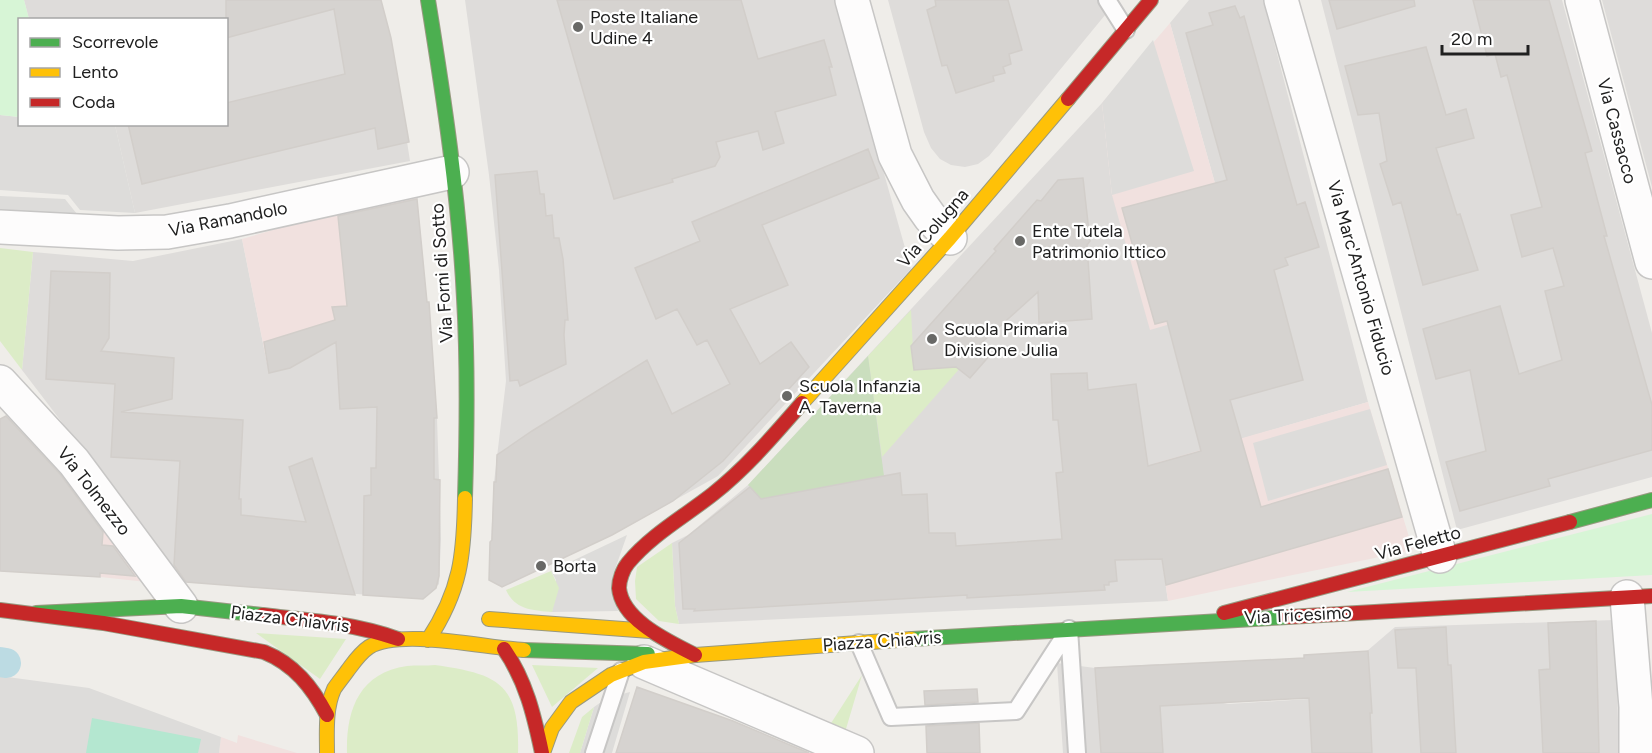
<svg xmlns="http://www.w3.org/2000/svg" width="1652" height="753" font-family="Figtree,sans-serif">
<rect width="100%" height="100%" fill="#efede9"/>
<path fill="#dedcda" d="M24,0H381L391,38L410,161L135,213L115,125L226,124V20L29,19Z
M465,0H835L911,269L718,476L612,535L502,587L489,580L494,482L506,381L499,270L489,175Z
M888,0H1103L1110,9L989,156L978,164L965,167L951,165L940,159L931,148L924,132Z
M1189,0H1263L1368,402L1241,439L1161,553L1168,601L679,624L675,606L672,543L688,535L748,485L1102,103L1112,195L1248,301L1170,23Z
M1321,0H1562L1652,333V477L1457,530Z
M1602,0H1652V187Z
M242,239L269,373L369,322L429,302L437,418L441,539L439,584L423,599L173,580L128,509L22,370L33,252L133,261Z
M1615,620L1619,753H1063L1057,663L1095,668L1159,664L1161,690L1228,704L1308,699L1305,680L1304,655L1367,651L1395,627Z"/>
<path fill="#f1e1df" d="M1170,23L1248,301L1150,330L1112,195L1102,103Z
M417,197L427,302L356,331L290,368L269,373L242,239L344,209L389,199Z
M1368,402L1413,550L1168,601L1161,553L1156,463Z
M104,514L147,582L100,577Z
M238,735L297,753H219L221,737L237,743Z"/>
<path fill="#dddcda" d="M1153,40L1194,171L1112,195L1102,103Z
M0,115L19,117L20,124L115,125L135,213L80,210L68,195L0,190Z
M0,196L65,199L85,224L0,218Z
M1370,409L1387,465L1268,501L1253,443Z
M627,535L613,575L618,611L552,612L556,580L551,571Z
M0,676L89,688L221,737L219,753H0Z
M630,692L612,753H580L594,707L607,698Z"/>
<path fill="#dcecc7" d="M0,248L33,252L22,370L0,341Z
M911,310L914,370L961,367L882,457L868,356Z
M672,543L675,606L679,624L659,621L636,599L635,581L637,567Z
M551,571L559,588L552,612C533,610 515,610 506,590Z
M256,633L346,639L320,679Z
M435,665C498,674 520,683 518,753H347C346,710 359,673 407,666C416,665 426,666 435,665Z
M532,665L598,668L552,707Z
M862,675L843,739L826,731Z
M594,707L580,753H569L582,717Z"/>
<path fill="#cadebe" d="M868,356L884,476L761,499L748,485Z"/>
<path fill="#d7f5d6" d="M0,0H24L29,19L20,20L19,117L0,115Z
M1652,514V575L1347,592Z"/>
<path fill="#b4e7d0" d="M92,718L201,739L198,753H86Z"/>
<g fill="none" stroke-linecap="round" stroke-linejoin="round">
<path stroke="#bcdbe3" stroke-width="30" d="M0,662L6,663"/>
</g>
<path fill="#d6d3d0" stroke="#d2ceca" stroke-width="1.5" d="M226,0H381L391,38L409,142L378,149L375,128L142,184L128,124H226V103L345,74L334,9L226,38Z
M557,0H741L758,59L824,40L832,67H829L836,95L775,112L784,143L763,150L758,131L716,142L720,157L715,166L672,179L673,182L614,199Z
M935,0H1008L1022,50L1009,54L1011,64L1003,67L1005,73L993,76L994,81L956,93L947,65L942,66L927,10L936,6Z
M1329,0H1414L1415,6L1337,29Z
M1473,0H1549L1592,151L1585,153L1607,236H1604L1652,405V450L1548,479L1550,486L1460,511L1446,462L1486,451L1470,370L1436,379L1423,329L1500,306L1519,374L1562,360L1545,291L1564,286L1553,248L1522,257L1511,215L1542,207L1507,75L1501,77L1495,54L1487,56Z
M1235,6L1240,18L1244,16L1297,205L1305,202L1319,247L1285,258L1288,265L1274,270L1303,380L1230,400L1261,507L1388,469L1402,517L1166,585L1162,559L1115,560L1117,581L1109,582V585H1104L1105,590L967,598V595L694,611L695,609H683L679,543L750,487L761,499L900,473L902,495L927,494L929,533H955L956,546L1062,539L1056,473L1063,472L1058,420H1053L1051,374L1087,373L1088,390L1136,384L1148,466L1201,451L1167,321L1155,324L1122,208L1227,180L1186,33L1213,25L1209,13Z
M1426,47L1446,115L1466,109L1474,138L1436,148L1457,215L1460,214L1478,270L1423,285L1401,202L1393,205L1380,164L1387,161L1379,113L1358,115L1345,66Z
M868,149L879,178L762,225L788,285L730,309L760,364L791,342L809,367L723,461L673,501L612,535L502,587L489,580L490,542L492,540L494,482H496L497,455L532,431L647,360L672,414L730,384L707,340L697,345L677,309L656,319L635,268L700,241L692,222Z
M537,171L540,194H544L546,216L552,215L554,238H559L563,259L568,320H565L564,335L566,364L520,386L518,380L510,381L495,175Z
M1083,178L1090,241L1087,245L1092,319L1039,323L1038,292L980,344L991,354L970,378L956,367L914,370L911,346L996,251L994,249L1037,200L1041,201L1058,180Z
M417,199L427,302H429L437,418H434V479L440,480L439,576L436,588L423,599L363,595L364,496L371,495V468H376L377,407L340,409L336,342L290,368L269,373L264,342L335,320L332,307L347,306L338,216Z
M51,271L110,273L109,338L101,351L174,358L172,399L121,412L243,420L239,499H241V515L306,522L289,467L312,458L355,595L186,582L174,565L180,461L111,457L115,384L46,379Z
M6,416L60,474L103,532L102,545L113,546L135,576L100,573V577L0,571V419Z
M1596,621L1599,753H1543L1539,670L1550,669L1548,623Z
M1446,627L1448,665H1451L1456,753H1421L1416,668H1398L1395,630Z
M1368,651L1372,713H1370L1372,753H1312L1309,698L1160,706L1163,753H1101L1095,668L1304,658V655Z
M637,687L733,721L809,753H616Z
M977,689L978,702L925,705L924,691Z
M979,723L980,753H927L926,726Z"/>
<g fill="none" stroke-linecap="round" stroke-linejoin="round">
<g stroke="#c7c6c5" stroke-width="20">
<path id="lane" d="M1107,0L1126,30
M1069,629L1077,753
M859,643L891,717L1016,711L1069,629
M594,753L621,671"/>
</g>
<g stroke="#c7c6c5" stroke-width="36">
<path id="street" d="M852,0L895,155L918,200L930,217L950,238
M1281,0L1440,556
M1582,0L1652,262
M0,227L118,233L167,232L230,221L452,172
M0,382L74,462L181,606
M1627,597L1636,707V753
M644,662L857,753"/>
</g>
<g stroke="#989980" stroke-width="16">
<path id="fast" d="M428,0C444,99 459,198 464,298C468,364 467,431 465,498
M1570,522L1652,500
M36,613L181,606L262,615
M912,639L1288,617
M524,650L648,654"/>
</g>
<g stroke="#989980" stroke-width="16">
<path id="slow" d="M802,403L950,238L1068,99
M489,619L650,631
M428,640C461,590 464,555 465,498
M327,753C327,732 325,709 334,689C338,683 343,677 348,670C354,662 360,653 369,647C401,628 486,648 524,650
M543,753L552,728L571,702L611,675L644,662L695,655L912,639"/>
</g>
<g stroke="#989980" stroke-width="16">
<path id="jam" d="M1068,99L1151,0
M0,610L103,623L264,652C294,664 312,687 327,715
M1224,613L1570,522
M262,615C308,620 353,623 398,639
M1288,617L1652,596
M504,649C526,681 534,715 542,753
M695,655C670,642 622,621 619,588C619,580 623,569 628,563C651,535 685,516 713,494C747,467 774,435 802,403"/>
</g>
<use href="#lane" stroke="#fdfcfc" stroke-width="16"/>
<use href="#street" stroke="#fdfcfc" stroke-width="33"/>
<use href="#fast" stroke="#4caf50" stroke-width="14"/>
<use href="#slow" stroke="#ffc107" stroke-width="14"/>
<use href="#jam" stroke="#c62828" stroke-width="14"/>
</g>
<g fill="#686866" stroke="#fff" stroke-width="2">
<circle cx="578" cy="27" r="6"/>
<circle cx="1020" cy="241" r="6"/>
<circle cx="932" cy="339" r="6"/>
<circle cx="787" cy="396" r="6"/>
<circle cx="541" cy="566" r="6"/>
</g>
<g text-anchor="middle" stroke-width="4.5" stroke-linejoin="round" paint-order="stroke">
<g font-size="18" fill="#202020" stroke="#fff" text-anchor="start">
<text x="590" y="23">Poste Italiane<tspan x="590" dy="21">Udine 4</tspan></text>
<text x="1032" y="237">Ente Tutela<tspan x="1032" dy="21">Patrimonio Ittico</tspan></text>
<text x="944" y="335">Scuola Primaria<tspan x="944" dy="21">Divisione Julia</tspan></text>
<text x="799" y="392">Scuola Infanzia<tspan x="799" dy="21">A. Taverna</tspan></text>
<text x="553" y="572">Borta</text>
</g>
<g font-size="18" fill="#202020" stroke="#fff">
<text transform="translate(1617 131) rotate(75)" y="6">Via Cassacco</text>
<text transform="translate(228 219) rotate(-11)" y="6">Via Ramandolo</text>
<text transform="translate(933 228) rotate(-49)" y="6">Via Colugna</text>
<text transform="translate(442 273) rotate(-94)" y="6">Via Forni di Sotto</text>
<text transform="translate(1361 278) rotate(74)" y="6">Via Marc'Antonio Fiducio</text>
<text transform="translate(94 491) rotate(52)" y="6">Via Tolmezzo</text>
<text transform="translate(1418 543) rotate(-15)" y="6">Via Feletto</text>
<text transform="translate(1298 615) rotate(-3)" y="6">Via Tricesimo</text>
<text transform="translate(290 619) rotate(7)" y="6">Piazza Chiavris</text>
<text transform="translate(882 641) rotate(-4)" y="6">Piazza Chiavris</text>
</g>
</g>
<rect x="18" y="18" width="210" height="108" fill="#ffffff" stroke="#a6a6a6" stroke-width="1.5"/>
<rect x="30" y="38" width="30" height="9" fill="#4caf50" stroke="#a6a6a6" stroke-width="1.5"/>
<text x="72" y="48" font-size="18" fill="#202020">Scorrevole</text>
<rect x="30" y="68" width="30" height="9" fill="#ffc107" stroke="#a6a6a6" stroke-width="1.5"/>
<text x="72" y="78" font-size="18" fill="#202020">Lento</text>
<rect x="30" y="98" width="30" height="9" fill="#c62828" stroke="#a6a6a6" stroke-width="1.5"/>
<text x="72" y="108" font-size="18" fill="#202020">Coda</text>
<path d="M1442 45v9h86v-9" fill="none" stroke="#202020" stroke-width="3"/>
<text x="1451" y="45" font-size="18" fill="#202020" stroke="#ffffff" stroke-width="4.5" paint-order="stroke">20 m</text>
</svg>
